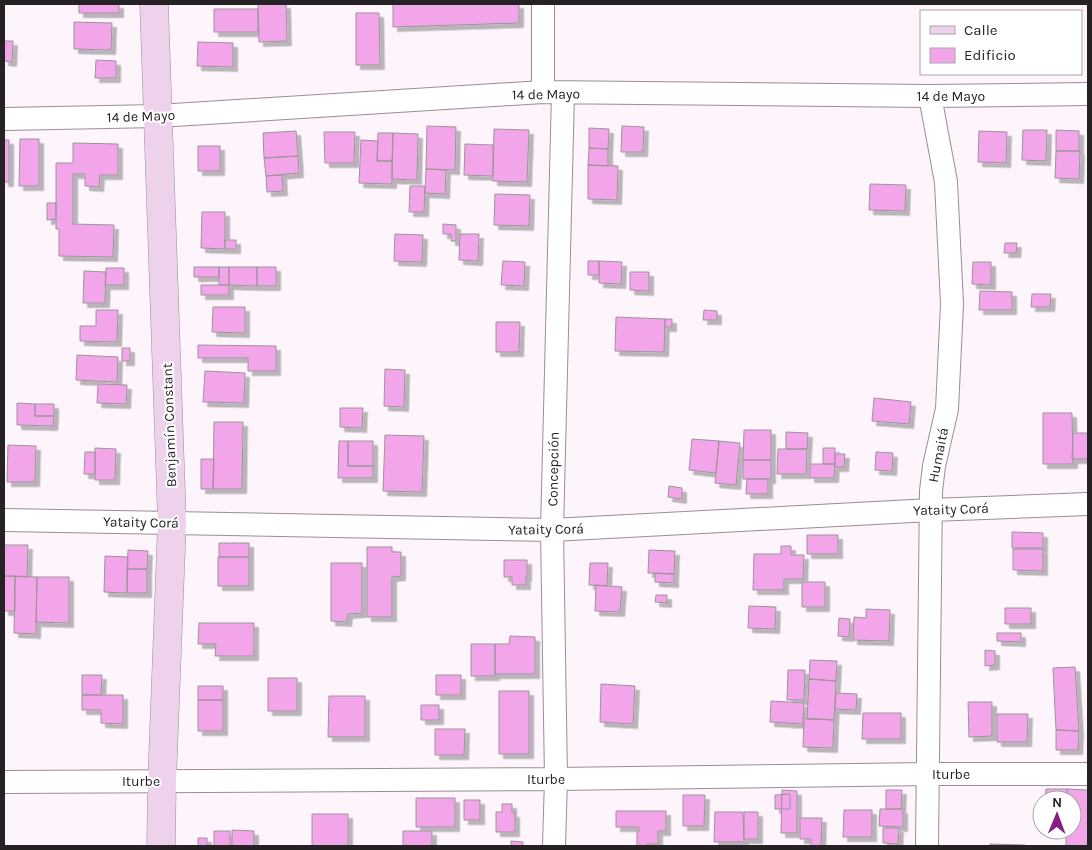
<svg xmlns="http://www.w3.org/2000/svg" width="1092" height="850" font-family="Karla,sans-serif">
<defs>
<filter id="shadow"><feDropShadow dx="4.5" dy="4.5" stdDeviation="0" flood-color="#0004"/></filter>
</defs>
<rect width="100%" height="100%" fill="#fef4fc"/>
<path fill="#f2a6e9" stroke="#9d939c" filter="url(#shadow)" d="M79,4H119V13H79Z
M258,4H286L287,41L259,42Z
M393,4H519V23L393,27Z
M214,9H258V32H214Z
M356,13H379L380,65H356Z
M74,22L112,23L111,50L74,49Z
M4,41H13L12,62L4,61Z
M198,42L233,43V67L197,66Z
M96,60L116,61V78H95Z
M427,126L456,127L455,170L426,169Z
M622,126L644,127L643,152H621Z
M589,128L609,129L608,149L589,148Z
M494,129L529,130L527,182L493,181Z
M1023,130H1047L1046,161L1022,160Z
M1056,130L1079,131V151H1056Z
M296,131L298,156L264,158L263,133Z
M979,131L1007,132L1006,163L978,162Z
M324,132H355L354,163H325Z
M378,133H393L392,161H377Z
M393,133L418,134L417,180L392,179Z
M20,139H39V186H19Z
M4,140H9V182H4Z
M361,140L378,141L377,161H392V184L359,183Z
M73,143L118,144V175H100L99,187L85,186V174H73V224L114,225L113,257L59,256V229H56V163H73Z
M465,144L493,145V176L464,175Z
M198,146H220V171H198Z
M589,148L608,149V166L588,165Z
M1056,151H1080L1079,179L1055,178Z
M298,156L299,173L266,176L264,158Z
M588,165L618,166L617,200L588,199Z
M426,169L446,170L445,194L425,193Z
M282,175L283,191L267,192L266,176Z
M870,184L906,185L905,211L869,210Z
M410,186H425L424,212H409Z
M495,194L530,195L529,226L494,225Z
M47,203H56V219L47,220Z
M202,212H225V249L201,248Z
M443,224L456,225V241H451V234H443Z
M395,234L423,235L422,262L394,261Z
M460,234H479L478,261L459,260Z
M225,240H236V249H225Z
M1005,243H1017L1016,253H1004Z
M503,261L525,262L524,286L501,285Z
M588,261H599V275H588Z
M599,261L622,262L621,284L599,283Z
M973,262H991V285L972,284Z
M194,267H219V277H194Z
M219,267H229V285H219Z
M229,267H257V286L229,285Z
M257,267H276V286H257Z
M106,268H124V285H105Z
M84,271L106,272L105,303H83Z
M630,272H649V291L630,290Z
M201,285H229V295H201Z
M980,291L1012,292V310H979Z
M1032,294H1051L1050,307H1031Z
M213,307H245V333L212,332Z
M96,310H118L117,342L80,341V326H96Z
M704,310L717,311V320H703Z
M616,317L665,319L664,352L615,351Z
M665,319H672V327H665Z
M496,322H520L519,352H496Z
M198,345L276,346V371H248V358H198Z
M122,348H130V361H122Z
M77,355L118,357L117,382L76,380Z
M385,369L405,370L404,407L384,406Z
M205,371L245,373L244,403L203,402Z
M98,384L127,385L126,404L97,403Z
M874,398L911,402L909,424L872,421Z
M17,403L35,404V416H54L53,426L17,425Z
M35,404H54V416H35Z
M340,408H363L362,428L340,427Z
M1043,413H1072L1073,464H1043Z
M214,422H243L242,489H213Z
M744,430H771V460H743Z
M786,432L808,433L807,449H786Z
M1073,433H1088V459H1072Z
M385,435L424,436L422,492L383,491Z
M692,439L719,441L716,473L689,470Z
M339,441H348V466H373V478H338Z
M348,441H373V466H348Z
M719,441L740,443L736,485L715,483Z
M8,445L36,446L35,482H7Z
M95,448L116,449L115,480H95Z
M823,448H835V464H823Z
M778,449H807L806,474H777Z
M85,452H95V474H84Z
M876,452L893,453L892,471L875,470Z
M835,454H845L844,467H835Z
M201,459H214L213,489H201Z
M743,460H771V479H743Z
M810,464H835L834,478H810Z
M747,479H768V494H746Z
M669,486L682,488V499L668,497Z
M1012,532L1043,533V548H1012Z
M807,535H838V554H807Z
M219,543H249V557H219Z
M4,545H28L27,577L4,576Z
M781,546H791V555H804L803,579H784V590H753L754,554H781Z
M367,547H392V552H401V576L392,577V617H367Z
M1013,549H1043V571L1013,570Z
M128,550L148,551L147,569H127Z
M649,550L675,551L674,574L648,573Z
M105,556L128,557L127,593L104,592Z
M218,557H249V586H218Z
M504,560H527V577H526V585H512V577H504Z
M331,563H362V613L348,614L347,622L331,621Z
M590,563H608L607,586L589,585Z
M127,569H147V593H127Z
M655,573L674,574V583L655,582Z
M4,576H15V611H4Z
M15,576L37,577L36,634L14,633Z
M37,577H69V623L36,622Z
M802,582H825V607H802Z
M596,585L622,587L620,612L595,611Z
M656,595H667V603L655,602Z
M749,606L776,607L775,629L748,628Z
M1005,608H1031V624H1005Z
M866,609L890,610L889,641L853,640L854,617L866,618Z
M839,618L850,619L849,637L838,636Z
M199,623H254V656H215L216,644H198Z
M997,633H1021V642L997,641Z
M510,636L535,637V674H495V644H509Z
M471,644H495V676H471Z
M985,650L995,651V665L985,666Z
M810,660L837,661L836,681L809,679Z
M1075,667L1079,731L1056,730L1053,668Z
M788,670H805L804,700H787Z
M82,675H102L101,695H82Z
M436,675H461V695H436Z
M268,678H297V711H268Z
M809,679L836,681L834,720L807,719Z
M601,684L635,686L633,724L600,722Z
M198,686H223V700H198Z
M499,691H529V754H499Z
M836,693L857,694L856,710L835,709Z
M82,695H123V724L101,723V710H82Z
M329,696H365V737H328Z
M198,700H223V731H198Z
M771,701L804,703L803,724L770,722Z
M968,702H992V736L969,737Z
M421,705H439V720H421Z
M863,713H901V739H862Z
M997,714H1028L1027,742H997Z
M804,718L834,720L833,748L803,747Z
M435,729H465L464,755H435Z
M1056,730L1079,731L1078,750H1056Z
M1046,789H1067V800H1045Z
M1067,789L1088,790V846H1066V830H1072V800H1067Z
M782,790L797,791V833H781Z
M886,790H902L901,809H886Z
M790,794V809H775V795Z
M683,795H705L704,826H683Z
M416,798H455V827H416Z
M464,800H480V820H464Z
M502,804H512V813H515V832H496V812H502Z
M880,809H903V827L879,826Z
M844,810H872V837H843Z
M616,811H666V831H658V844H647V846H637V831H639V827H616Z
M715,812H743L744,842H714Z
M744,812H758V839H744Z
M312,814H348V846H312Z
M800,818H822L821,846H811V839H800Z
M883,828H899L898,844L883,843Z
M232,830L254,831V846H232Z
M214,831H230V846H214Z
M403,831H432V846H403Z
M198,838H207V846H198Z
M511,841L523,842V846H511Z
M990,844L1025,845V846H990Z"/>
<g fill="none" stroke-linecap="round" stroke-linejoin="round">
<g stroke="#998e97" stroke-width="24">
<path id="street" d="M543,4V92
M4,119L158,116L543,92L930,96L1088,94
M4,520L552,530L931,510L1088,504
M4,782L556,779L928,774H1088
M554,846L556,779L552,530L563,93
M927,846L931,491L934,466L947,409L952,304L946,182L930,96"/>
</g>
<g stroke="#998e97" stroke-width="29">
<path id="secondary" d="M154,4L172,522L162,781L161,846"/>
</g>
<use href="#street" stroke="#fff" stroke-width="22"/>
<use href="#secondary" stroke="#eed2ec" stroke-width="28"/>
</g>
<g text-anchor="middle" stroke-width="4" stroke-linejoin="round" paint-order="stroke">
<g font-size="14" fill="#252125" stroke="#fff">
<text transform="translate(546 94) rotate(-1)" y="5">14 de Mayo</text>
<text x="951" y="101">14 de Mayo</text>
<text transform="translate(141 116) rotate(-2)" y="5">14 de Mayo</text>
<text transform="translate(169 425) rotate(-92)" y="5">Benjamín Constant</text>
<text transform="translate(938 455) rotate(-79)" y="5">Humaitá</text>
<text transform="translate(553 469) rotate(-89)" y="5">Concepción</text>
<text transform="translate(951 509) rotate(-2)" y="5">Yataity Corá</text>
<text transform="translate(141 522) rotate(1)" y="5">Yataity Corá</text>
<text transform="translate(546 529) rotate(-1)" y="5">Yataity Corá</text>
<text x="951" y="779">Iturbe</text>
<text x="546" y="784">Iturbe</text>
<text x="141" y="786">Iturbe</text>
</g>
</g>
<rect width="1092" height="850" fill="none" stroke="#252125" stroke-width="10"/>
<rect x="920" y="10" width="162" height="65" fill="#ffffff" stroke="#a8a6a8"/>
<rect x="930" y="26" width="25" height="8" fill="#eed2ec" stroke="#a8a6a8"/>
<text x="964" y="35" font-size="15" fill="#252125">Calle</text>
<rect x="930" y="48" width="25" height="15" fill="#f2a6e9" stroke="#a8a6a8"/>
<text x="964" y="60" font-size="15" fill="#252125">Edificio</text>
<g transform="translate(1057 815) rotate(1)"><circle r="24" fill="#ffffff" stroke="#a8a6a8"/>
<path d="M0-4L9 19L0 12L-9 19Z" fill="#881d82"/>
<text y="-8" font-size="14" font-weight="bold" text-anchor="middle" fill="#252125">N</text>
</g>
</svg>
